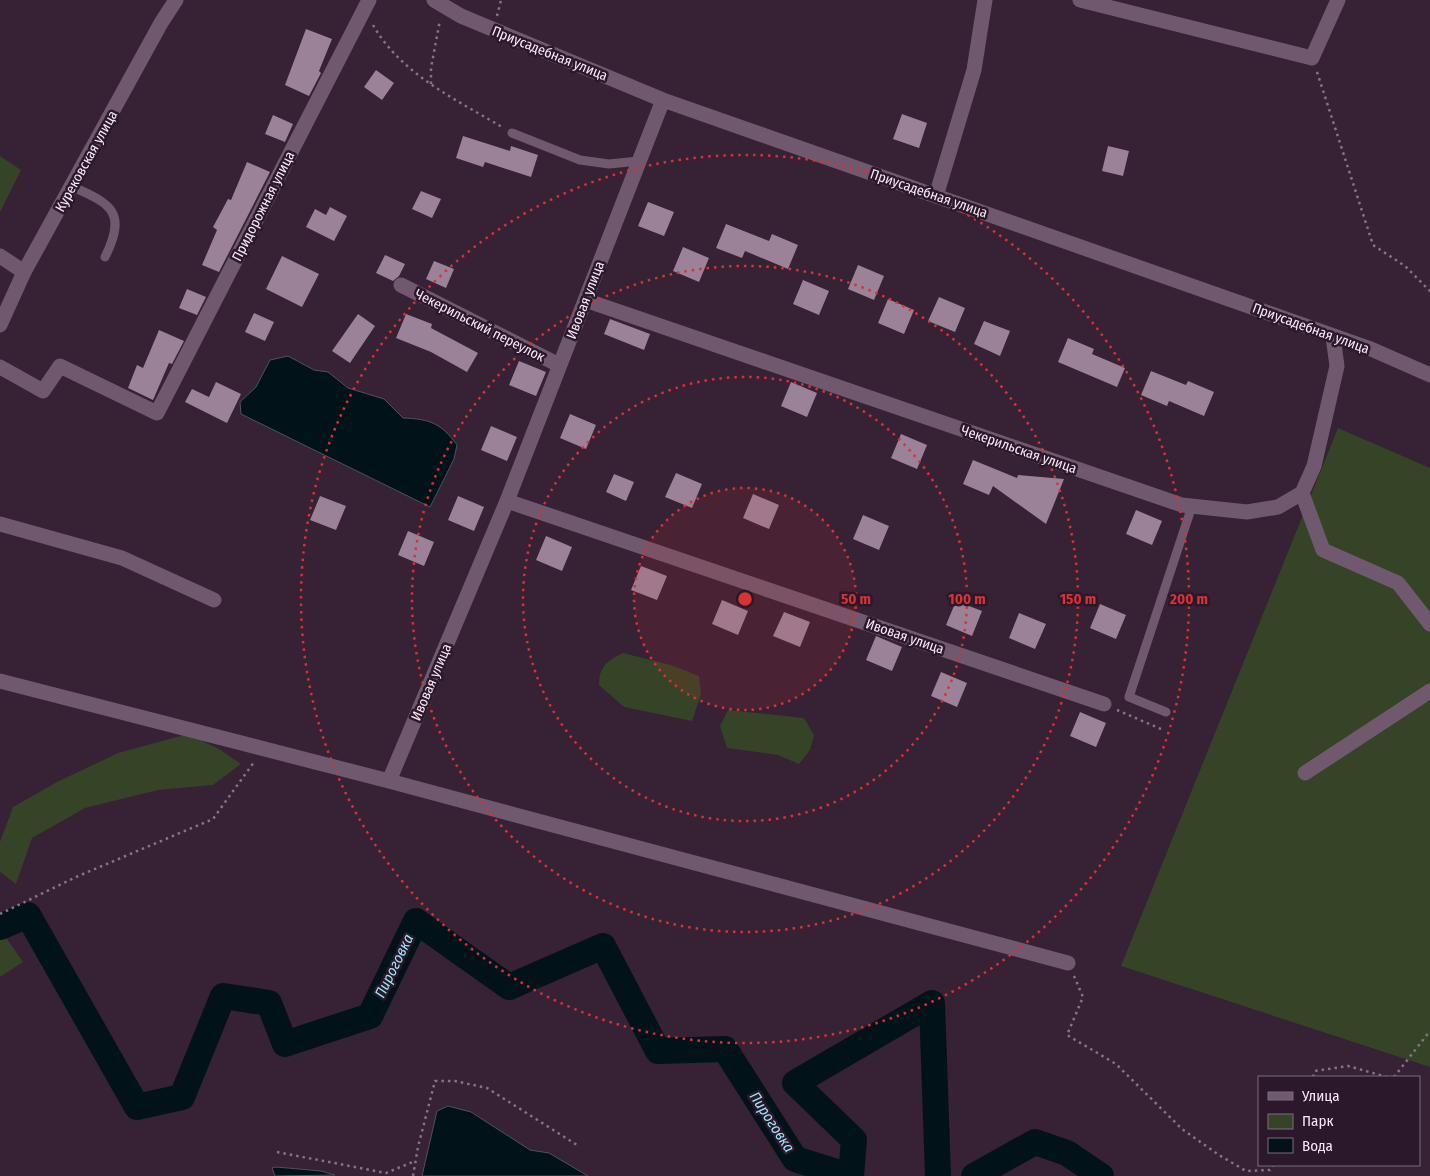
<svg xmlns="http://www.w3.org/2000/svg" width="1430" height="1176" font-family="'Fira Sans Condensed',sans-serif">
<rect width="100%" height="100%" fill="#362135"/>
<path fill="#354326" d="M0,156L21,170L0,212Z
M1338,428L1430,468V1067L1121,966Z
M623,653L671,665L699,676L701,694L692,721L624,707L599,685C599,666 607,661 623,653Z
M728,710L804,718L814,735L810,750L799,764L778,755L727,748L720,726Z
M188,734L219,749L241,764L213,785L158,790L85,808L32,838L16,884L0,872V842L13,807L57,782L118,753Z
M0,929L23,962L0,977Z"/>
<path fill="#011319" stroke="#4b545c" d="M288,356L314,370L328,372L348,388L384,399L403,418C430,419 441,423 457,445L454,459L430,507L241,414L240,402L256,387L270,360Z
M448,1106L471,1112L530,1150L549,1153L588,1176H422L437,1111Z
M276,1167L321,1171L335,1175L275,1176L272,1168Z"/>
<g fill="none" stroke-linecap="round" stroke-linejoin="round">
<path stroke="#011319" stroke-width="26" d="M0,927L28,915L137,1107L182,1097L223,996L269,1003L285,1044L370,1016L416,921L509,987L603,946L658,1051L725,1049L795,1159L849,1176
M851,1176L854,1140L795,1083L932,1003L938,1176
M974,1176L1035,1142L1067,1153L1101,1176"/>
</g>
<path fill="#9b8299" d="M306,29L332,39L319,71L321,73L309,96L285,85Z
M376,70L394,83L382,100L364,87Z
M902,114L927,123L919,148L893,139Z
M273,115L293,124L285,142L265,134Z
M463,136L510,151L511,146L538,155L531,177L485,162L483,167L456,158Z
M1108,146L1129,151L1123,176L1102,171Z
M247,162L270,172L219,272L202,265L217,230L213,227L228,199L231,200Z
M421,191L441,199L432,218L412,209Z
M648,202L674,212L664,236L638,226Z
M330,207L347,216L334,241L306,227L315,209L326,215Z
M726,224L769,241L772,234L798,245L788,269L745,251L742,258L716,248Z
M683,247L709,258L699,282L673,271Z
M385,255L405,264L399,276L393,281L376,273Z
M282,256L319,274L302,307L266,289Z
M434,261L454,269L446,288L426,279Z
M858,265L884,276L874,300L848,289Z
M803,280L829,291L819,315L793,304Z
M187,289L206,297L197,315L179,308Z
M939,297L965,308L955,332L928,321Z
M888,299L914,310L904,334L878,323Z
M254,313L274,322L265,341L245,332Z
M358,314L375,326L350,363L332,351Z
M406,314L432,324L431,328L478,353L467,372L431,352L396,338Z
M610,319L650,334L644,350L604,334Z
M984,321L1010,331L1000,356L974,344Z
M159,330L184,341L172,364L169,363L153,400L128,388L137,365L143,368Z
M1068,338L1094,349L1092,354L1125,368L1117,387L1058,362Z
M519,361L546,372L536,396L509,385Z
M1151,371L1186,385L1188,381L1214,392L1204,416L1169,401L1167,406L1141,395Z
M216,382L241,394L227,423L185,402L192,389L209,397Z
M791,382L817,393L807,417L781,406Z
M570,414L596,425L586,449L560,438Z
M491,426L517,437L507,461L481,450Z
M901,434L927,445L917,469L891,458Z
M973,460L1017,478L1018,475L1064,479L1046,524L993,486L989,495L963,484Z
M676,473L702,484L692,508L665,497Z
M614,474L634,482L626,501L606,492Z
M753,494L779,505L769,529L743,518Z
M320,496L346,506L336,530L310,520Z
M458,496L484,507L474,531L448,520Z
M1136,510L1162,521L1152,545L1126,534Z
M863,515L889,526L879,550L853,539Z
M408,531L434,542L424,566L398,555Z
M546,536L572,547L562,571L536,560Z
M641,566L667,576L657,600L631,590Z
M722,600L748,611L738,635L712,624Z
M956,601L982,611L972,636L946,625Z
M1100,604L1126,615L1116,639L1090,628Z
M784,612L810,622L800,647L773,636Z
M1019,613L1046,624L1035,649L1009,638Z
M876,636L902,647L892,671L866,660Z
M941,672L967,683L957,707L931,696Z
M1080,712L1106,723L1096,747L1070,736Z"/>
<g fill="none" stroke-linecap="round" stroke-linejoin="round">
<path stroke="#867485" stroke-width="2.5" stroke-dasharray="2.5 4" stroke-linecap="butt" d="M497,16L501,0
M373,25C401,74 455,99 502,127
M1317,72L1373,245L1405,266L1430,291
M431,84V68L440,20
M1117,710L1161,729
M0,914L76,877L213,819L254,762
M1074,976L1083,997L1067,1035L1116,1064L1182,1129L1219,1155L1246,1171L1270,1170L1273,1165
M1313,1077L1315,1071L1348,1066L1387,1077
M1394,1077L1430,1031
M277,1152L386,1173L415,1161
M413,1176L418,1147L435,1081H455L487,1088L577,1145"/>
<path stroke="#70586e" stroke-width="9" d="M512,133L580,160L609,164L639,161
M73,187C112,204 127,213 105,257
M1166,712L1129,697L1192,506"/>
<path stroke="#70586e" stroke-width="15" d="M434,0L461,16L663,100L1371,349L1430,375
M1080,0L1312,58L1338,0
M936,196L974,70L985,0
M0,256L24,272
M401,285L559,365
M585,300L1182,505L1247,512L1278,507L1302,493L1314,466L1337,366L1333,337
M0,367L43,391L60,366L157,413L369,0
M1302,493L1323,550L1398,583L1430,624
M507,501L1104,704
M0,524L122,558L214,600
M0,681L389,781L1068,963
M1305,773L1430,691
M389,781L507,501L663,100"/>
<path stroke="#70586e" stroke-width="15" d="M0,325L24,272L161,23L176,0"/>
</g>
<circle cx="745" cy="599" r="111" fill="#d83232" fill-opacity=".12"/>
<g fill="none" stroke="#d83232" stroke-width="2.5" stroke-dasharray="2.5 5">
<circle cx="745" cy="599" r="111"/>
<circle cx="745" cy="599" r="222"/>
<circle cx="745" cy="599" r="333"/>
<circle cx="745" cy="599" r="444"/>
</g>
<g text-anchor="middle" stroke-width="5" stroke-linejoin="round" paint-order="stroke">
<g font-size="14" fill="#f8eaf7" stroke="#2b182b">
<text transform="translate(550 53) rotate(22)" y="5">Приусадебная улица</text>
<text transform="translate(86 161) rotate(-61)" y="5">Курековская улица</text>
<text transform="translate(929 193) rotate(19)" y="5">Приусадебная улица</text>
<text transform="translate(263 206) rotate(-63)" y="5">Придорожная улица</text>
<text transform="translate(585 300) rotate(-69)" y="5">Ивовая улица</text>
<text transform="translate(480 325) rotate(27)" y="5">Чекерильский переулок</text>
<text transform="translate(1311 328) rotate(20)" y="5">Приусадебная улица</text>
<text transform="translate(1019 449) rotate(19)" y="5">Чекерильская улица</text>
<text transform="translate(905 636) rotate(19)" y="5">Ивовая улица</text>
<text transform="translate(431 682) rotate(-67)" y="5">Ивовая улица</text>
</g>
<g font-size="15" font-style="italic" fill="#9ae6f9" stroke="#2b182b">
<text transform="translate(394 966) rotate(-64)" y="5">Пироговка</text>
<text transform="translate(772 1122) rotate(57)" y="5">Пироговка</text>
</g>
</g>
<circle cx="745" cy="599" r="8" fill="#d83232" stroke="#2b182b" stroke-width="2.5"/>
<g font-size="15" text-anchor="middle" font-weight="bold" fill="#d83232" stroke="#2b182b" stroke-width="5" stroke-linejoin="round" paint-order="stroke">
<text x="856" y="604">50 m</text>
<text x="967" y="604">100 m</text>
<text x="1078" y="604">150 m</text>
<text x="1189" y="604">200 m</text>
</g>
<rect x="1258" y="1076" width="162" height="90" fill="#2b182b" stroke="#7d6c7d"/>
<rect x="1268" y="1092" width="25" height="8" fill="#70586e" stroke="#7d6c7d"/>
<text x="1302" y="1101" font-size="15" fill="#f8eaf7">Улица</text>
<rect x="1268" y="1114" width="25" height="15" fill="#354326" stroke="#7d6c7d"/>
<text x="1302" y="1126" font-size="15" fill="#f8eaf7">Парк</text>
<rect x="1268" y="1138" width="25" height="15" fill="#011319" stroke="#7d6c7d"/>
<text x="1302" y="1151" font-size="15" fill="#f8eaf7">Вода</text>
</svg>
